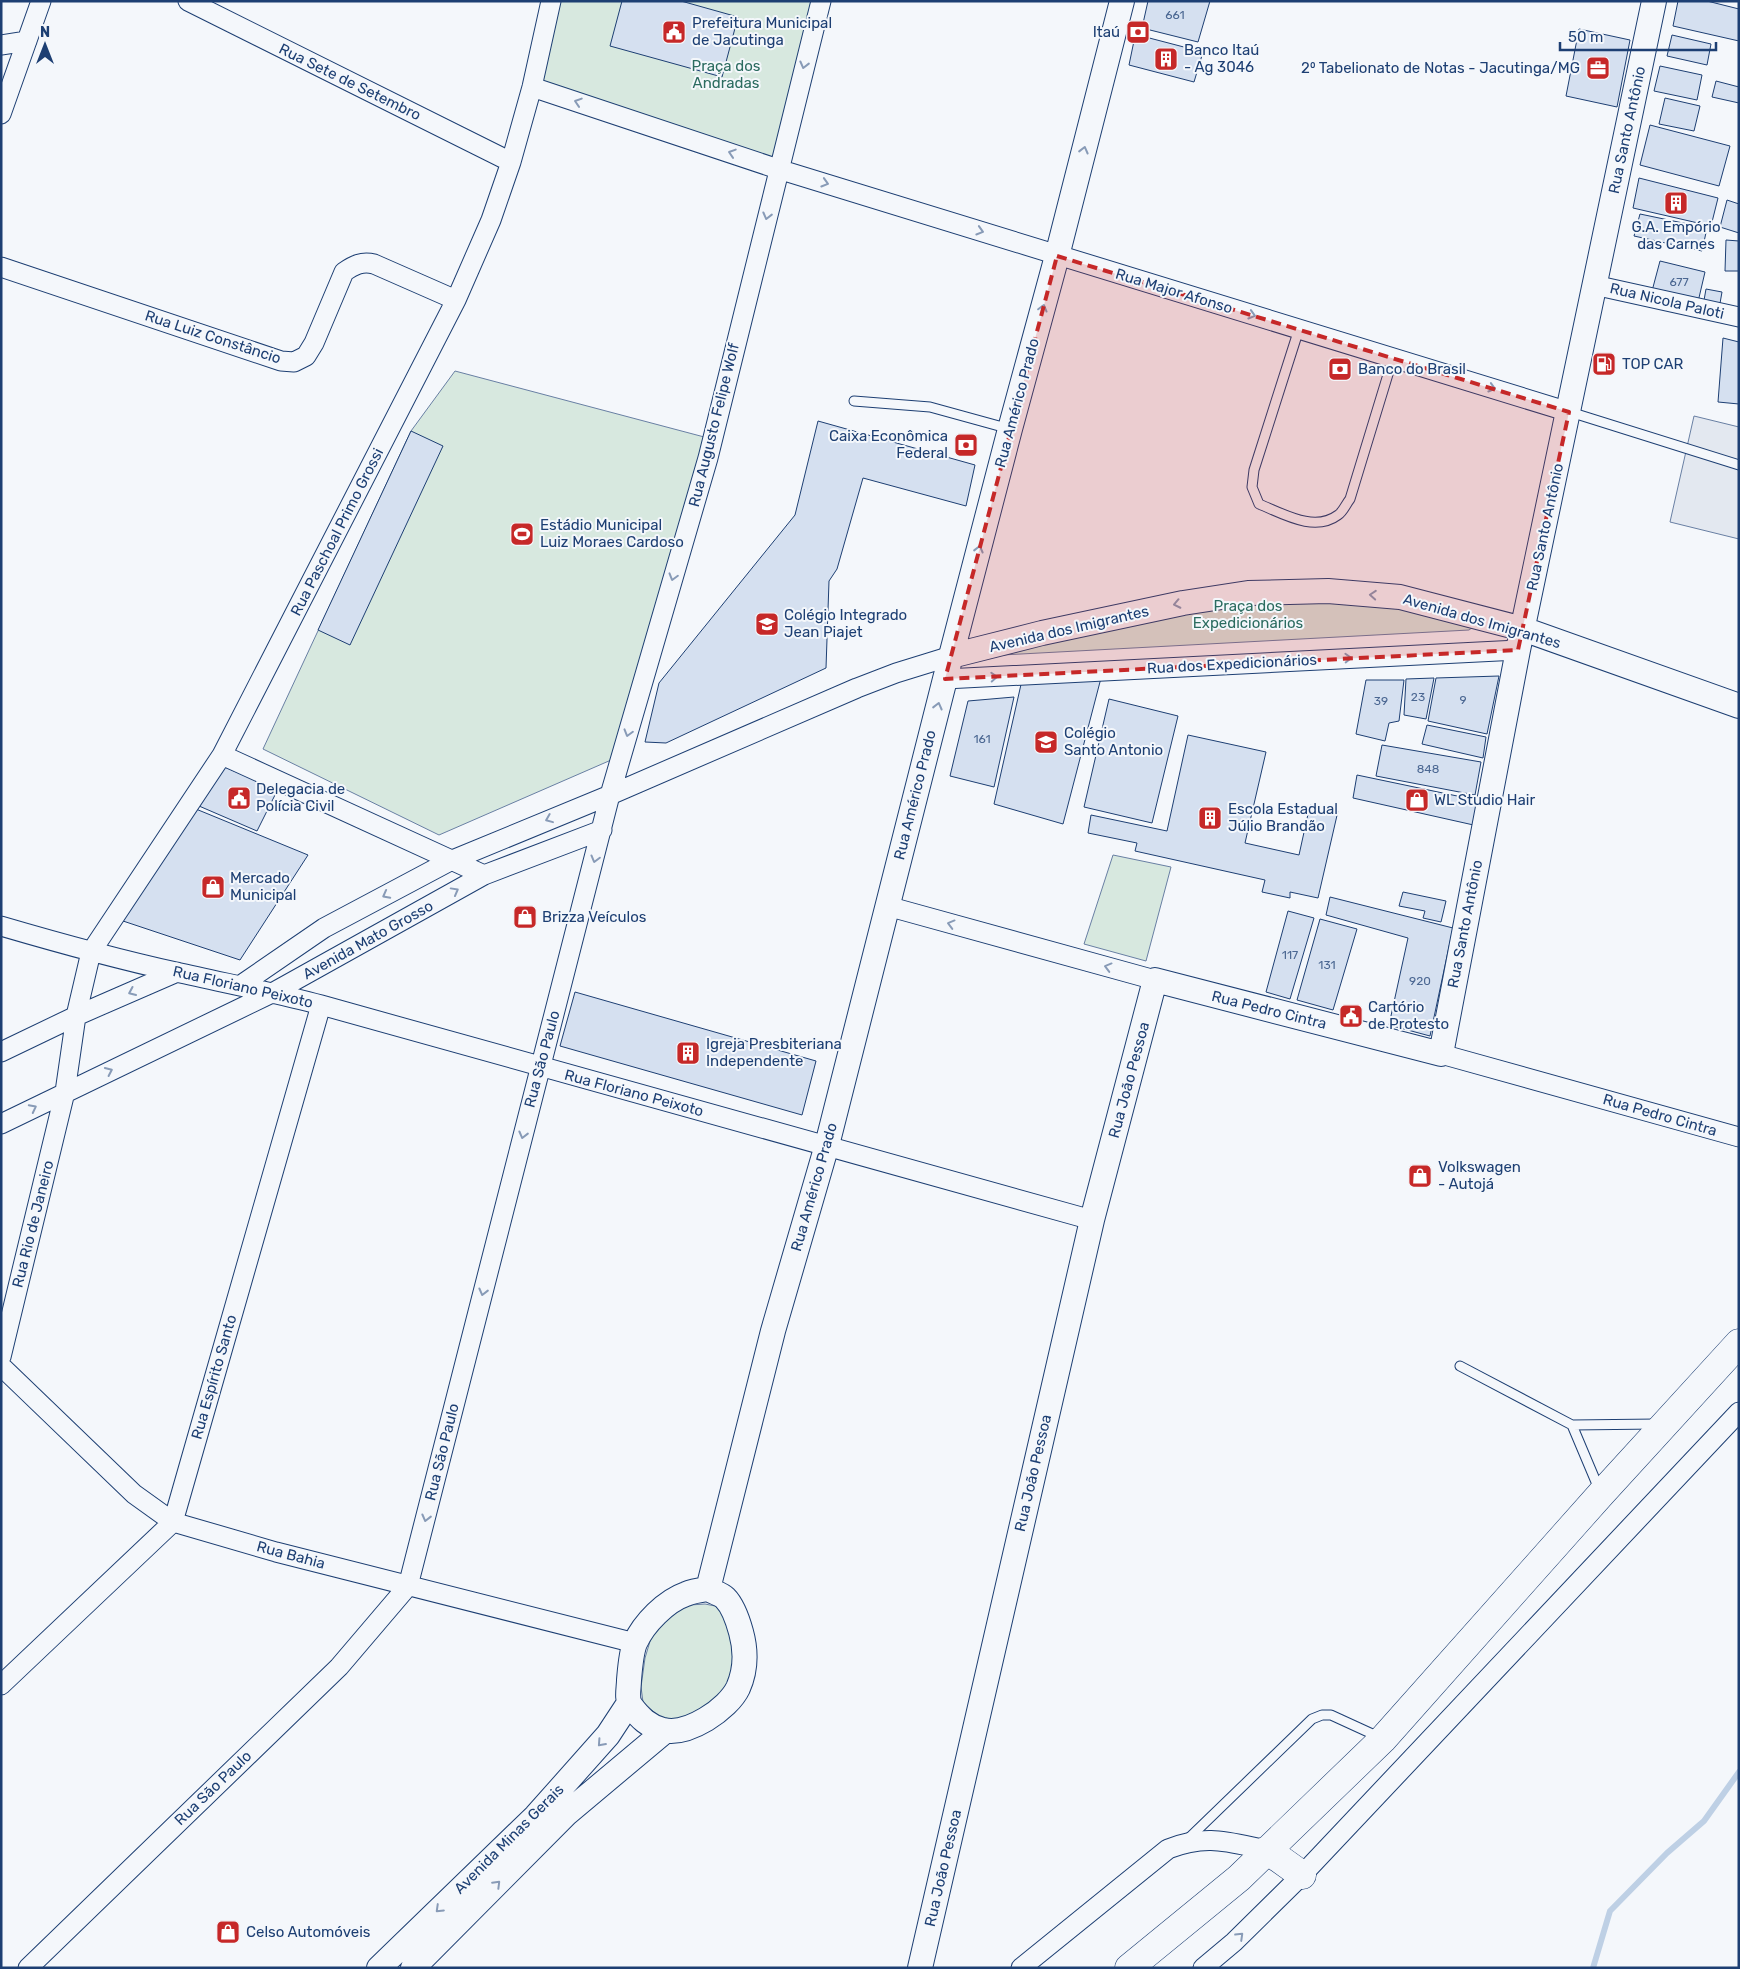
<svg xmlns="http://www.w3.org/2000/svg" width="1740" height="1969" font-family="Rubik,sans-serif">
<rect width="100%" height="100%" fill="#f4f7fb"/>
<path fill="#d7e8df" stroke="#687fa3" d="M553,1H821L778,169L532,87Z
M455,371L708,438L618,757L439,835L263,749L411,431Z
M1240,587L1484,619L1469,630L965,657Z
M1113,855L1171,867L1146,961L1084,944Z
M705,1604L715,1606L723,1614L733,1630L735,1675L721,1697L684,1718L663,1720L643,1702L641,1687L645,1658L651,1638L670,1613L690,1605Z"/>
<path fill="#e3e8f0" stroke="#687fa3" d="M1694,416L1739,427V539L1670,522Z"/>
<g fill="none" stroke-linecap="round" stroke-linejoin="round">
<path stroke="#bed0e5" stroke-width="6" d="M1593,1968L1610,1911L1667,1853L1704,1821L1739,1772"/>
</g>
<path fill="#d5e0f0" stroke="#1d3f73" d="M622,1H681L738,17L722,77L610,46Z
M1148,1H1210L1198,42L1142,28Z
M1678,1H1707L1739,9V41L1673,26Z
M1579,29L1630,40L1617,107L1566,96Z
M1134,34L1203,52L1194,82L1129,65L1135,36Z
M1672,35L1711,44L1707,65L1667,56Z
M1660,66L1702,75L1697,100L1654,91Z
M1716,81L1739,87V103L1712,97Z
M1665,98L1700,106L1694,131L1659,124Z
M1650,125L1730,146L1719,186L1640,165Z
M1639,178L1718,198L1711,226L1633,208Z
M1727,200L1739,204V233L1720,227Z
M1640,214L1707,228L1702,251L1634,236Z
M1726,240L1739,241V271H1725Z
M1660,261L1705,272L1698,302L1652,291Z
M1706,289L1722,292L1719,309L1703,306Z
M1723,338L1739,342V404L1718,402Z
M818,421L975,465L966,506L863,478L837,569L829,581L826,668L666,743L645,742L659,683L795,515Z
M411,431L443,446L350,645L318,630Z
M1499,676L1487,734L1428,721L1436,678Z
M1101,678L1063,824L994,804L1022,680Z
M1434,678L1426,719L1404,715L1406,679Z
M1366,680H1404L1399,721L1389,723L1385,741L1356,734Z
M1014,697L994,787L950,776L968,701Z
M1109,699L1178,716L1152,823L1084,807Z
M1427,725L1486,737L1483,758L1422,744Z
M1188,735L1266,752L1245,843L1299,855L1310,805L1338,811L1318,898L1290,892V898L1262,892L1265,880L1135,851L1137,843L1088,833L1091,815L1167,831Z
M1382,745L1481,762L1475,795L1376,776Z
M222,766L278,789L257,831L199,806Z
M1357,775L1481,801L1478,826L1353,798Z
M191,807L308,855L240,960L117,919Z
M1403,892L1446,901L1441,922L1423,918L1425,911L1399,906Z
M1330,897L1453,928L1430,1036L1389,1025L1408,938L1326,915Z
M1288,911L1314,918L1290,999L1266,992Z
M1320,919L1357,929L1333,1010L1297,1000Z
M575,992L816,1061L802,1115L560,1046Z"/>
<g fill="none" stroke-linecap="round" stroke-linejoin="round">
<g stroke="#1d3f73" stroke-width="11">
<path id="service" d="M1299,329L1254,470L1252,487L1259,504C1282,513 1314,533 1338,515C1343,512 1346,504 1350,499L1393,358
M854,401L930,407L1010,429
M1570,412L1739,465
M1460,1366L1572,1425L1599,1489
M1572,1425L1657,1424
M1187,1840L1312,1719L1322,1715H1331L1379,1737"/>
</g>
<g stroke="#1d3f73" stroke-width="21">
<path id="minor" d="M188,1L511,162
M1,45L27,41
M532,87L778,169L1569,412
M1,114L41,1
M1,267L281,361L294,362L306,356L314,343L344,272C354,265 362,261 374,264L456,300
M1594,285L1739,317
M945,679L1518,650
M222,755L484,875
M887,906L1155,980
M1,926C59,943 117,959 176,972C224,983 273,992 321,1005L1092,1220
M241,985L324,928L450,861L610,795L857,688L896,673L951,656
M1,1052L76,1016L177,972
M1441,1054L1739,1137
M1,1124L274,992L484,875L602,830
M1,1357L65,1092L76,1016L91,952L222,755L456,300L491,220L511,162L532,87L551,1
M1,1366L134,1494L173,1522L276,1552L635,1643
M1,1685L173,1522L321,1005
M28,1968L339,1667L408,1586L610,795L708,458L821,1
M1021,1968L1168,1849C1207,1834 1227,1842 1267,1850
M1203,1968L1234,1942L1302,1875L1739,1412"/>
</g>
<g stroke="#1d3f73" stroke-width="26">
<path id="tertiary" d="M951,656L1042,633L1183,603L1248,593L1328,591L1400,597L1523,629L1739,706
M708,1589L773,1331L827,1145L945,679L1010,429L1057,256L1122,1
M708,1589C713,1592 721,1594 725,1598C733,1606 738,1621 741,1632C746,1650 746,1670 738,1688C728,1709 688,1736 663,1730C648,1726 640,1718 631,1706C626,1699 629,1688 629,1680C630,1669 631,1653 635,1643C644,1623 666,1601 686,1594C693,1591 701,1590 708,1589Z
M379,1968L536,1816L608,1735L629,1703
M413,1968L566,1814L665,1731
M920,1968L1092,1220L1155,980L1441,1054L1518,650L1654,1"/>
</g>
<g stroke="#1d3f73" stroke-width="29">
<path id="trunk" d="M1267,1850L1302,1875
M1129,1968L1239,1878L1383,1739L1601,1494L1739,1343"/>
</g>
<use href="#service" stroke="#f4f7fb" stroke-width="9"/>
<use href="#minor" stroke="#f4f7fb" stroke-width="19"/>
<use href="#tertiary" stroke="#f4f7fb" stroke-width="24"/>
<use href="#trunk" stroke="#f4f7fb" stroke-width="28"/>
</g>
<defs><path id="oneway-chevron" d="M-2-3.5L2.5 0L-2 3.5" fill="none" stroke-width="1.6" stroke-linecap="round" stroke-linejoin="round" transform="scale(1.25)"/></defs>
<g stroke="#889bb7">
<use href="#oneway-chevron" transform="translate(804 65) rotate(104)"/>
<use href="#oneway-chevron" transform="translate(578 102) rotate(-162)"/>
<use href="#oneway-chevron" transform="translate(1084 150) rotate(-76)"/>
<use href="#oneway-chevron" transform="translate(732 153) rotate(-162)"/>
<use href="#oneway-chevron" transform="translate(825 183) rotate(17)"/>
<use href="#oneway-chevron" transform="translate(767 216) rotate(104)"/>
<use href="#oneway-chevron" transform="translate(980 231) rotate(17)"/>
<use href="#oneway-chevron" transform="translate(1043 308) rotate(-75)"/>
<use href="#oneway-chevron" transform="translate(1252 315) rotate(17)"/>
<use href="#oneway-chevron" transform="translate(1492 388) rotate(17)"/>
<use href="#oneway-chevron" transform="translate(979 549) rotate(-76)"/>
<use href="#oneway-chevron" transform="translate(673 577) rotate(106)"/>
<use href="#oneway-chevron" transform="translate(1373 595) rotate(-176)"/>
<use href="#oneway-chevron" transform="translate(1177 604) rotate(168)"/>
<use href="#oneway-chevron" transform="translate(1348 658) rotate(-2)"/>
<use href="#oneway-chevron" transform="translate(994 677) rotate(-3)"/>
<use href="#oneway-chevron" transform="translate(938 706) rotate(-76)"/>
<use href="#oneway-chevron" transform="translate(628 733) rotate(106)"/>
<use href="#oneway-chevron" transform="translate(549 819) rotate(158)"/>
<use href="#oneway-chevron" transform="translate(595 859) rotate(105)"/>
<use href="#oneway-chevron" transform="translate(455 891) rotate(-29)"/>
<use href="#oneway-chevron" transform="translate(386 895) rotate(152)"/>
<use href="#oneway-chevron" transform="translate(951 924) rotate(-165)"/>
<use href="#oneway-chevron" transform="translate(1108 967) rotate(-165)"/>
<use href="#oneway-chevron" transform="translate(132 992) rotate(156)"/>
<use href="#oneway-chevron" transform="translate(109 1071) rotate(-25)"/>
<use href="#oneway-chevron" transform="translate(33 1108) rotate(-27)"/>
<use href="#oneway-chevron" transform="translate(523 1135) rotate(104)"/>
<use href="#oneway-chevron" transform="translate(483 1292) rotate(104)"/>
<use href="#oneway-chevron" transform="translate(426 1518) rotate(104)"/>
<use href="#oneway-chevron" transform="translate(601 1743) rotate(132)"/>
<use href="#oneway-chevron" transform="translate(497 1884) rotate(-45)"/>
<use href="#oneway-chevron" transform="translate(439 1909) rotate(136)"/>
<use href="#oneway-chevron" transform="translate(1240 1936) rotate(-44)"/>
</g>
<path fill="#c62828" fill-opacity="0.2" stroke="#c62828" stroke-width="4" stroke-dasharray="10 6" stroke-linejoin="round" d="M1057,256L1569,412L1518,650L945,679Z"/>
<defs>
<g id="civic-square" transform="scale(1.25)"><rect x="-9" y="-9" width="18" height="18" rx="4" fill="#c62828" stroke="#f4f7fb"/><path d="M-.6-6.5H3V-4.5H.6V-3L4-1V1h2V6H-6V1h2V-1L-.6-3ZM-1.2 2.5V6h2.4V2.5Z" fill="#fff"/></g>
<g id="bank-square" transform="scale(1.25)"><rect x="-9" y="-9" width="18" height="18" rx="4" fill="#c62828" stroke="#f4f7fb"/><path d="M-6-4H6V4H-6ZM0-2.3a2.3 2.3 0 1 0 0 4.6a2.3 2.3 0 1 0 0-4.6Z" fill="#fff"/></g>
<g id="building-square" transform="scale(1.25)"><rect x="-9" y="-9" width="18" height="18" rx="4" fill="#c62828" stroke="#f4f7fb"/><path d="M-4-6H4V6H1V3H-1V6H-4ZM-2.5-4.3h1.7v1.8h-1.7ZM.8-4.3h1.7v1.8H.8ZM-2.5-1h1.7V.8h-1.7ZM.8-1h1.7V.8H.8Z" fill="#fff"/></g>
<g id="office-square" transform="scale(1.25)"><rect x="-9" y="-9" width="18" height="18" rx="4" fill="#c62828" stroke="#f4f7fb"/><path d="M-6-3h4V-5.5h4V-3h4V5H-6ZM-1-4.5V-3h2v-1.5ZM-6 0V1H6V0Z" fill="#fff"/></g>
<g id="fuel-square" transform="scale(1.25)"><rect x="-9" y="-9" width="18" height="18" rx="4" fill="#c62828" stroke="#f4f7fb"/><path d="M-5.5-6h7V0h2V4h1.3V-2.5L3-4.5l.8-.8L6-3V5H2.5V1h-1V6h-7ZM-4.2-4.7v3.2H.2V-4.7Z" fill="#fff"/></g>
<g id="stadium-square" transform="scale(1.25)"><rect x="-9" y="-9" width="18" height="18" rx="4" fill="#c62828" stroke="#f4f7fb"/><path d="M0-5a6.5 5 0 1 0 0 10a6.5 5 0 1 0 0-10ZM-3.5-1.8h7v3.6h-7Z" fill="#fff"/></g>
<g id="school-square" transform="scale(1.25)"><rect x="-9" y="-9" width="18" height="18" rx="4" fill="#c62828" stroke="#f4f7fb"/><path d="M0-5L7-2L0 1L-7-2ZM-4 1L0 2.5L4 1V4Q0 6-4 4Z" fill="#fff"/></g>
<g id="shop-square" transform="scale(1.25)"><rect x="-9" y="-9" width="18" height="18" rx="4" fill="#c62828" stroke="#f4f7fb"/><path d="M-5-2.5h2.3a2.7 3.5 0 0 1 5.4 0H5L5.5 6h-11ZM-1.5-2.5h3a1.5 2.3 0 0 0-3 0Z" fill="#fff"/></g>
</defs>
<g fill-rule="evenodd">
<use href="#civic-square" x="674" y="32"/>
<use href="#bank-square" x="1138" y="32"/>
<use href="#building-square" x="1166" y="59"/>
<use href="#office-square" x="1598" y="68"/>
<use href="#building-square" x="1676" y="203"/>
<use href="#fuel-square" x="1604" y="364"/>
<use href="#bank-square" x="1340" y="369"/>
<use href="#bank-square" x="966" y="445"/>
<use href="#stadium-square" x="522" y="534"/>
<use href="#school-square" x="767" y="624"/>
<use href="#school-square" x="1046" y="742"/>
<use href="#civic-square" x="239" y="798"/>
<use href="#shop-square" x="1417" y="800"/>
<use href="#building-square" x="1210" y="818"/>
<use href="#shop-square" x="213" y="887"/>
<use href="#shop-square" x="525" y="917"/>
<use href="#civic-square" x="1351" y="1016"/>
<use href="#building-square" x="688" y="1053"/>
<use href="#shop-square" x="1420" y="1176"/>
<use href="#shop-square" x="228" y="1932"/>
</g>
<g text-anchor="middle" stroke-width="4" stroke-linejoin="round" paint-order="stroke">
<g font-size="12" fill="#4b6792">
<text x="1175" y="19">661</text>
<text x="1679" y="286">677</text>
<text x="1418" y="701">23</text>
<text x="1463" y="704">9</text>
<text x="1381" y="705">39</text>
<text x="982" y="743">161</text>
<text x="1428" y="773">848</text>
<text x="1290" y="959">117</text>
<text x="1327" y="969">131</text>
<text x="1420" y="985">920</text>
</g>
<g font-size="15" fill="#1d3f73" stroke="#f4f7fb" text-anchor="start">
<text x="692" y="28">Prefeitura Municipal<tspan x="692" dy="17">de Jacutinga</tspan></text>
<text x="1120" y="37" text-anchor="end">Itaú</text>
<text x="1184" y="55">Banco Itaú<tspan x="1184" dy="17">- Ag 3046</tspan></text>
<text x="1580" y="73" text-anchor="end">2⁰ Tabelionato de Notas - Jacutinga/MG</text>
<text x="1676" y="232" text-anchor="middle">G.A. Empório<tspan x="1676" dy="17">das Carnes</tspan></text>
<text x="1622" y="369">TOP CAR</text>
<text x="1358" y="374">Banco do Brasil</text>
<text x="948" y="441" text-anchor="end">Caixa Econômica<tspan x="948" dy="17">Federal</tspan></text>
<text x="540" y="530">Estádio Municipal<tspan x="540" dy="17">Luiz Moraes Cardoso</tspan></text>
<text x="784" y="620">Colégio Integrado<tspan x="784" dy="17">Jean Piajet</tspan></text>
<text x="1064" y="738">Colégio<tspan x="1064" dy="17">Santo Antonio</tspan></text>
<text x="256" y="794">Delegacia de<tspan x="256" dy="17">Polícia Civil</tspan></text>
<text x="1434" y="805">WL Studio Hair</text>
<text x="1228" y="814">Escola Estadual<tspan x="1228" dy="17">Júlio Brandão</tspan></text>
<text x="230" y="883">Mercado<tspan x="230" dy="17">Municipal</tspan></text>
<text x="542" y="922">Brizza Veículos</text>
<text x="1368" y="1012">Cartório<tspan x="1368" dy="17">de Protesto</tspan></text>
<text x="706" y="1049">Igreja Presbiteriana<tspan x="706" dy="17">Independente</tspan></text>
<text x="1438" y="1172">Volkswagen<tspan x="1438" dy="17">- Autojá</tspan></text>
<text x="246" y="1937">Celso Automóveis</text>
</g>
<g font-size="15" fill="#2c6c60" stroke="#f4f7fb">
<text x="726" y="71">Praça dos<tspan x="726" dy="17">Andradas</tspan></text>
<text x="1248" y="611">Praça dos<tspan x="1248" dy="17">Expedicionários</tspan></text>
</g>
<g font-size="15" fill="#1d3f73" stroke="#f4f7fb">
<text transform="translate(350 82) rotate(26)" y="5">Rua Sete de Setembro</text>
<text transform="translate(1627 130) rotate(-78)" y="5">Rua Santo Antônio</text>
<text transform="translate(1174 291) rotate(17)" y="5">Rua Major Afonso</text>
<text transform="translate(1667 301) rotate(13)" y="5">Rua Nicola Paloti</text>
<text transform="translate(213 337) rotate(18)" y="5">Rua Luiz Constâncio</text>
<text transform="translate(1017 403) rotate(-75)" y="5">Rua Américo Prado</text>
<text transform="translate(714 425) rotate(-76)" y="5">Rua Augusto Felipe Wolf</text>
<text transform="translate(1545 527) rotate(-78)" y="5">Rua Santo Antônio</text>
<text transform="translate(337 532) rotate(-63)" y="5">Rua Paschoal Primo Grossi</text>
<text transform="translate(1482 621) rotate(16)" y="5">Avenida dos Imigrantes</text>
<text transform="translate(1069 629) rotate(-13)" y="5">Avenida dos Imigrantes</text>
<text transform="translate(1232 664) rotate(-3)" y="5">Rua dos Expedicionários</text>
<text transform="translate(915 795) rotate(-76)" y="5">Rua Américo Prado</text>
<text transform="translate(1465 924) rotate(-79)" y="5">Rua Santo Antônio</text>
<text transform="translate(368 940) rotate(-29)" y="5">Avenida Mato Grosso</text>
<text transform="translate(243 987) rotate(13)" y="5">Rua Floriano Peixoto</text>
<text transform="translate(1269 1010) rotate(14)" y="5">Rua Pedro Cintra</text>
<text transform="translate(542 1059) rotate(-75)" y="5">Rua São Paulo</text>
<text transform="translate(1129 1080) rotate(-75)" y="5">Rua João Pessoa</text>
<text transform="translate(634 1093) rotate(15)" y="5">Rua Floriano Peixoto</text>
<text transform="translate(1660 1115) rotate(16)" y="5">Rua Pedro Cintra</text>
<text transform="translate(814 1187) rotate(-74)" y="5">Rua Américo Prado</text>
<text transform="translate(33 1224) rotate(-76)" y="5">Rua Rio de Janeiro</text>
<text transform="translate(214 1377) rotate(-74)" y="5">Rua Espírito Santo</text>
<text transform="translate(442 1452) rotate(-76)" y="5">Rua São Paulo</text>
<text transform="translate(1033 1473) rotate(-77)" y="5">Rua João Pessoa</text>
<text transform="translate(291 1555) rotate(15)" y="5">Rua Bahia</text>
<text transform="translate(213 1788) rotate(-44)" y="5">Rua São Paulo</text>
<text transform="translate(509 1839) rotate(-45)" y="5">Avenida Minas Gerais</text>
<text transform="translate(943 1868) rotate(-77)" y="5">Rua João Pessoa</text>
</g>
</g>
<rect width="1740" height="1969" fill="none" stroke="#1d3f73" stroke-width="5"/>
<g transform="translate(45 45)" stroke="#f4f7fb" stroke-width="4" paint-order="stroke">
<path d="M0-4L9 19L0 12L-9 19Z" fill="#1d3f73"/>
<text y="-8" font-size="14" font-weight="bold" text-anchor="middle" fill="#1d3f73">N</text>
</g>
<path d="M1560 42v8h156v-8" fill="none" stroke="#1d3f73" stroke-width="2.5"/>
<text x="1568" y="42" font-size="15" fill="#1d3f73" stroke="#f4f7fb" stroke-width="4" paint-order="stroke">50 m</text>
</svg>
